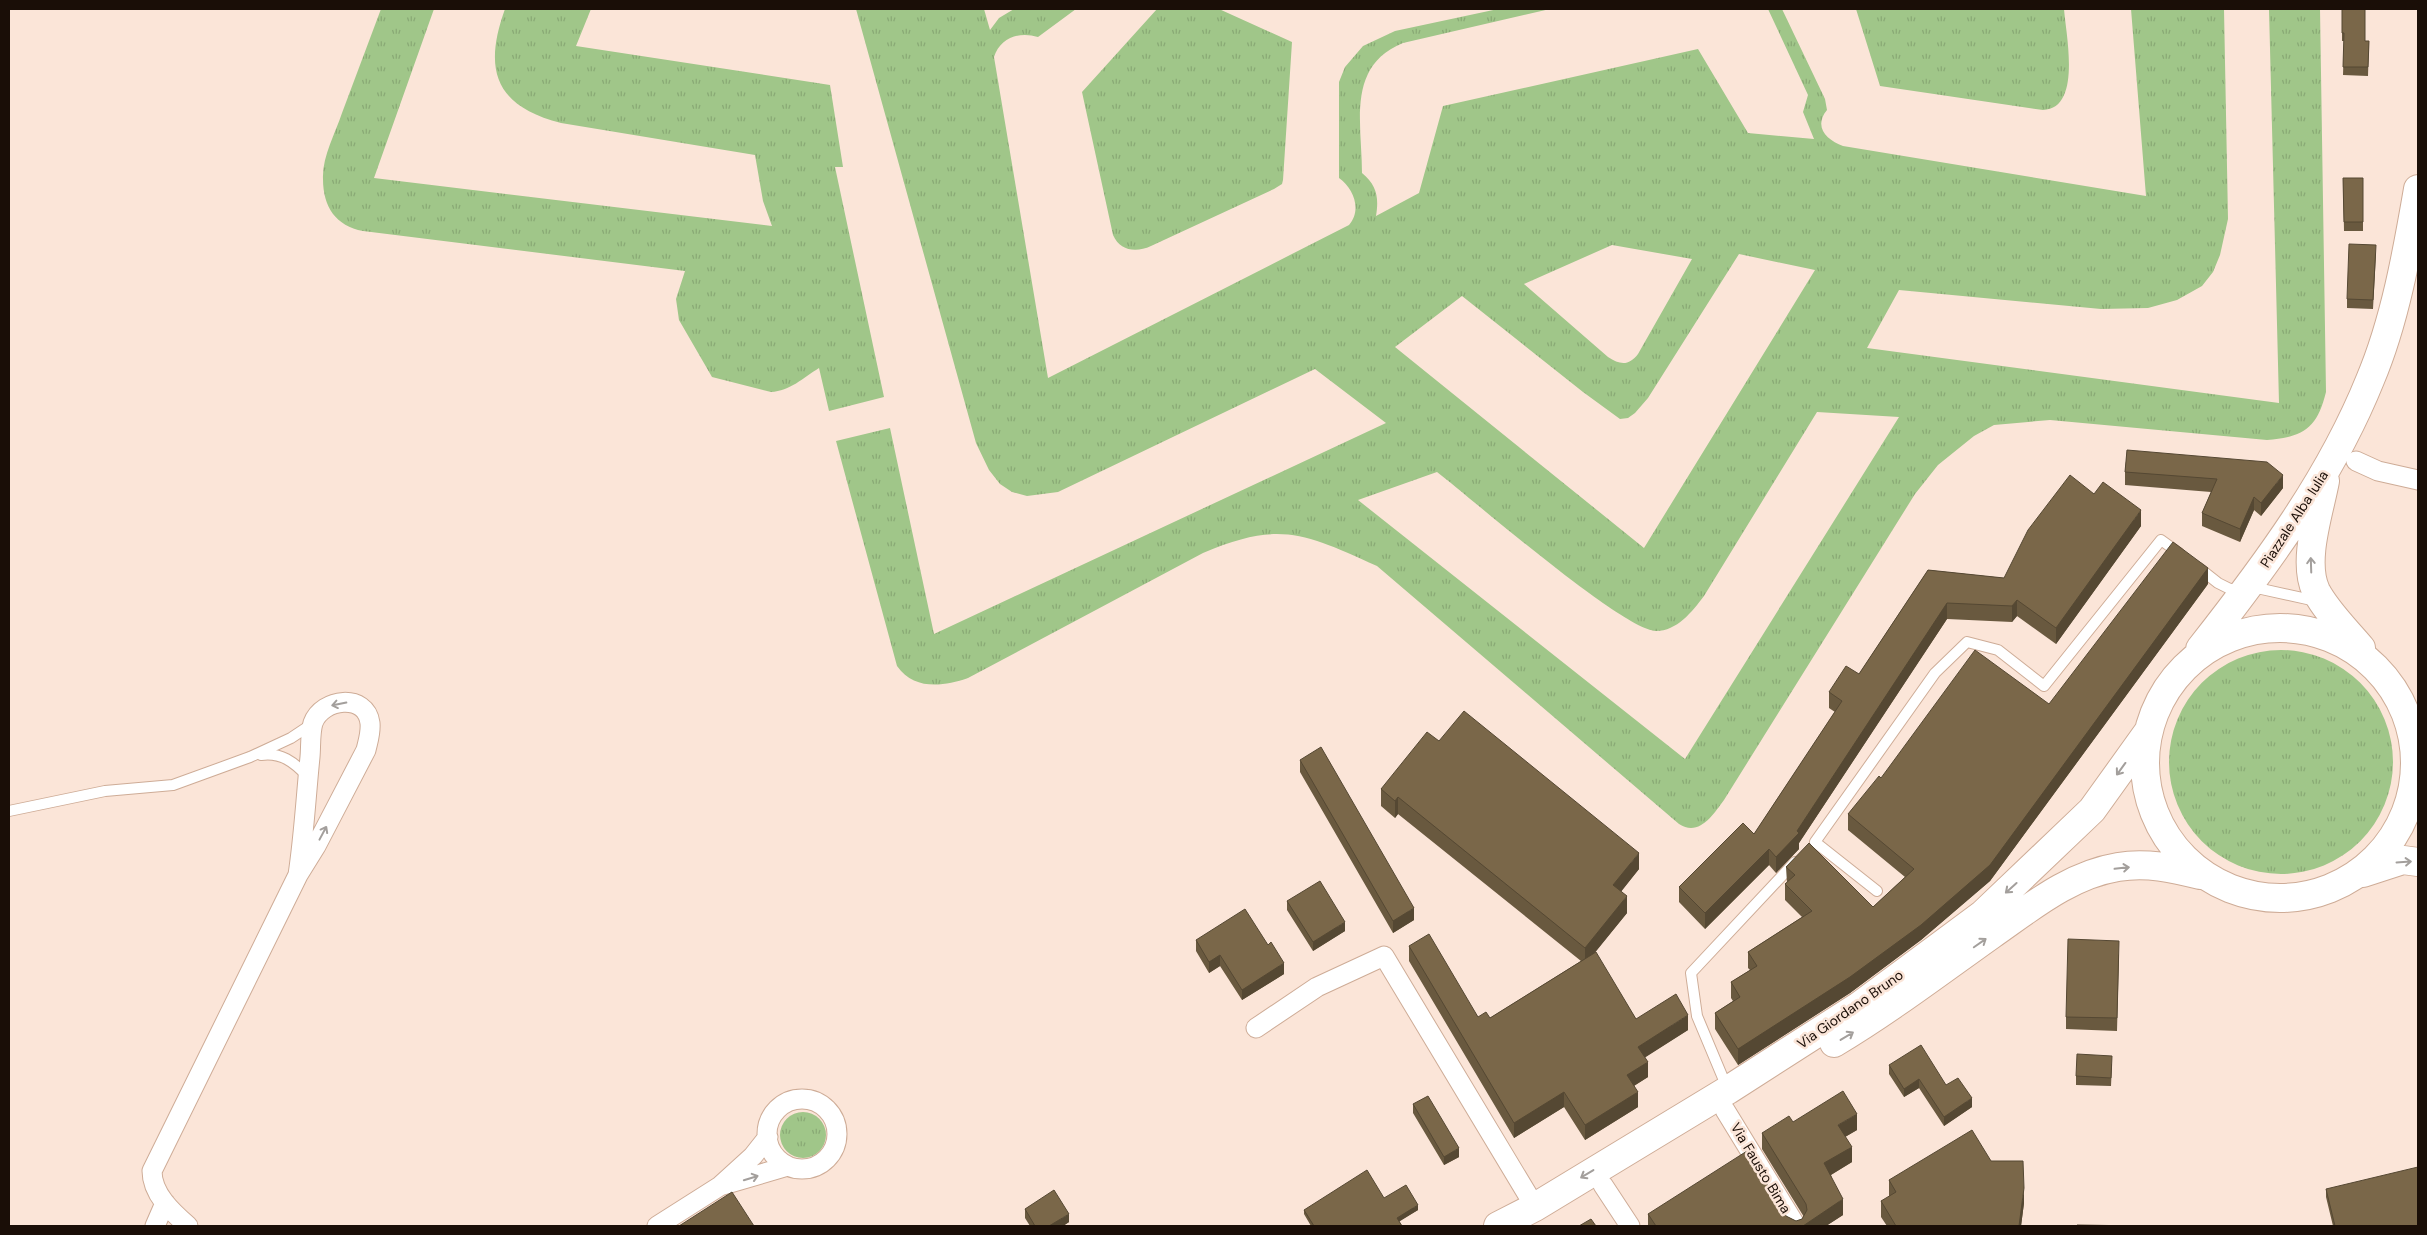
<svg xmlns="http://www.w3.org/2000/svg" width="2427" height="1235" font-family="'DM Sans',sans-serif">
<defs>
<pattern id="grass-tufts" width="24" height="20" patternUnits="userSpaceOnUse" patternTransform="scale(1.25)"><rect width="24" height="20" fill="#a0c689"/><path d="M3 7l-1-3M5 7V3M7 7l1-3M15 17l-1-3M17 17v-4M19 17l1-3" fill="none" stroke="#89a975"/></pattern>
</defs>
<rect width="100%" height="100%" fill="#fbe5d8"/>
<path fill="url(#grass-tufts)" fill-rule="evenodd" d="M381,9H434L374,178L772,226L763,201L755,155L561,123C495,106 483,70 505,9H591L576,46L830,85L843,167H835L884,397L829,411L819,368C803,378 790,391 771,392L712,377L679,320L676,299L685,271L363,231C336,226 323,207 323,179C322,157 335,134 342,113C355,78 368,44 381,9Z
M856,9H984L990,30L999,18L1014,9H1076L1038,37C1019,31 1000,38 994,57L1048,378L1349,225C1362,210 1354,189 1339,178V82L1345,67L1363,46L1395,31L1498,9H1550L1403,43C1346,66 1362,124 1362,173C1377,185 1379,198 1376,216L1419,193L1443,106L1698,49L1748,133L1814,139L1803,112L1808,95L1768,9H1782L1825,99L1827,110C1813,127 1827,140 1843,146L2146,196L2131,9H2224L2228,219L2220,255L2213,272L2202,286L2177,300L2148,308L2101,309L1899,290L1867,348L2279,403L2269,9H2320L2326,392C2317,429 2303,437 2267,440L2050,420L1994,425L1974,436L1938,465L1915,494L1724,800C1713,815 1699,837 1679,824L1377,566C1305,534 1280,520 1203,553L968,678C942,687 914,690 897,666L836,441L890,428L934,634L1386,423L1315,369L1058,492L1027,496L1012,492L1000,484L989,470L976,443ZM1612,245L1692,259L1638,354C1629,366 1620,365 1608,357L1524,284ZM1739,254L1815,270L1644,548L1395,347L1462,296L1583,392L1620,419L1628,418L1635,413L1648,398ZM1817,412L1899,417L1685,759L1358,500L1437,472C1472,499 1624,631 1656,631C1677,631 1692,612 1704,596Z
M1157,9H1219L1292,42L1283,180L1282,184L1274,189L1151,246C1136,253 1120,251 1113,235L1082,92Z
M1856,9H2064C2066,35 2082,109 2043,110L1880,86Z
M2169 762a112 112 0 1 1 224 0a112 112 0 1 1-224 0Z
M780 1135a23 23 0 1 1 46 0a23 23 0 1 1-46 0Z"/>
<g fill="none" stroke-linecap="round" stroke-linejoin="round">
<g stroke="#ceac97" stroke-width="12">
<path id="lane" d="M2199,568L2218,583L2230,589L2257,588L2316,601
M261,755C281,752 294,762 307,776
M9,811L105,791L173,785L250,757L291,738L312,724
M1877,891L1815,842L1935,673L1967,642L1998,650L2044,686L2161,540L2179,553
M1728,1090L1697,1016L1691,973L1795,862"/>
</g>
<g stroke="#ceac97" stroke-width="21">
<path id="street" d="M2356,461L2378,471L2418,480
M1256,1028L1317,987L1384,956L1535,1207
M767 1134a35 35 0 1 1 70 0a35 35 0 1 1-70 0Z
M1725,1110L1796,1226
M768,1137L753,1156L720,1186L788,1166
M1603,1185L1630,1226
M155,1226L165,1203
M188,1226C172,1212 152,1194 152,1171L298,875L316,846L366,750C368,741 371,733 370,723C366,693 322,698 313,723C310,733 311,746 310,757C306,796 304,835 298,875
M657,1226L720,1186"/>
</g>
<g stroke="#ceac97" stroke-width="30">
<path id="secondary" d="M2325,481C2319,513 2302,561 2316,591C2327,612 2346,630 2361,648
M2145 763a135 135 0 1 1 270 0a135 135 0 1 1-270 0Z
M2200,649C2266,565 2330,479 2370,380C2395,321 2407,253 2418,189
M2363,873L2403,860L2418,862
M1834,1043C1889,1010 1939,972 1991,935C2030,908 2069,875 2118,867C2146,862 2173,868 2200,875
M1498,1226L1535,1207L1728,1090L1859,1006L1983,914L2092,810L2148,732"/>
</g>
<use href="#lane" stroke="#fff" stroke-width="10"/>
<use href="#street" stroke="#fff" stroke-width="19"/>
<use href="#secondary" stroke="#fff" stroke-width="28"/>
</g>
<path fill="#69593f" d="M2342,9L2365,41H2369L2368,76L2343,75L2344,41H2342Z
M2343,178H2363V231H2344Z
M2376,253L2373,309L2347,308V299Z
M2127,450L2283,488L2261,516L2254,510L2240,542L2202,526V513L2211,492L2125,485V472Z
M2094,494L2141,526L2056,644L2017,616L2012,622L1947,619L1799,843V849L1776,873L1769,865L1705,929L1679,902V887L1754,834L1835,712L1829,708V692L1859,674L1928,570L2004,578Z
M2208,584L1990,881L1921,940L1850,993L1738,1065L1715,1029V1013L1733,1001L1731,998V982L1750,970L1748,968V952L1802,917L1785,900V884L1787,883L1786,867L1873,907L1905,877L1848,830V814L1881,778L2049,704Z
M1439,741L1639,869L1621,891L1627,913L1594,953L1636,1019L1688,1030L1645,1057L1648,1077L1634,1086L1638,1107L1585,1140L1564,1107L1514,1138L1409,961V946L1478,1017L1490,1018L1581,961L1398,814L1395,818L1381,806V789Z
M1300,760L1414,920L1393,933L1300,772Z
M1287,901L1345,931L1313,951L1287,910Z
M1196,940L1268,945L1284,974L1242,1000L1220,966L1209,973L1196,951Z
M2119,954L2117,1031L2066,1029V1017Z
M2112,1064L2111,1086L2076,1085V1076Z
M1889,1065L1946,1085L1972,1107L1944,1126L1919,1088L1904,1097L1889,1074Z
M1413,1104L1459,1157L1444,1165L1413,1113Z
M1793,1122L1857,1130L1845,1137L1852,1162L1831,1175L1843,1215L1826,1226H1648V1214L1786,1216L1796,1221L1802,1219L1804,1217L1762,1149V1133Z
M1991,1161L2024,1203L2021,1226H1887L1881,1217V1201L1889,1197V1180Z
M2326,1189L2418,1226H2333L2326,1197Z
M1384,1198L1418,1210L1399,1221L1402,1226H1311L1304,1214V1210Z
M1025,1209L1069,1222L1063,1226H1030L1025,1218Z"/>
<path fill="#554833" d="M2283,475V488L2261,516V503Z
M2254,497V510L2240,542V529Z
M2141,510V526L2056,644V628Z
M2208,568V584L1990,881L1921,940L1850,993L1738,1065V1049Z
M2017,600V616L2012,622V606Z
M1947,603V619L1799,843V849L1776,873V857L1797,831Z
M1398,797V814L1395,818V801Z
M1769,849V865L1705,929V913Z
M1639,853V869L1613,902V885Z
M1627,896V913L1585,965V948Z
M1414,908V920L1393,933V921Z
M1345,922V931L1313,951V942Z
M1220,955V966L1209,973V962Z
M1284,963V974L1242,1000V990Z
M1688,1015V1030L1638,1062V1047Z
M1648,1062V1077L1627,1090V1075Z
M1919,1079V1088L1904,1097V1089Z
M1564,1092V1107L1514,1138V1123Z
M1638,1092V1107L1585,1140V1125Z
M1972,1098V1107L1944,1126V1117Z
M1857,1114V1130L1838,1141V1125Z
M1852,1147V1162L1824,1179V1163Z
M1459,1148V1157L1444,1165V1157Z
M2024,1188V1203L2021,1226H2019Z
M1843,1199V1215L1826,1226H1803Z
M1418,1205V1210L1397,1223V1218Z
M1069,1214V1222L1063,1226H1049Z"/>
<path fill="#7a6749" stroke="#554833" d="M2342,9H2365V41H2369L2368,67H2343L2344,33H2342Z
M2343,178H2363V222H2344Z
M2349,244L2376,245L2373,300L2347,299Z
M2127,450L2267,462L2283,475L2261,503L2254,497L2240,529L2202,513L2217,479L2125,472Z
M2070,475L2094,494L2103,482L2141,510L2056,628L2017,600L2012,606L1947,603L1797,831L1799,833L1776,857L1769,849L1705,913L1679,887L1743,823L1754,834L1842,701L1829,692L1846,666L1859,674L1928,570L2004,578L2028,530Z
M2173,542L2208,568L1990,865L1921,925L1850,977L1738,1049L1715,1013L1740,997L1731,982L1757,966L1748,952L1812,911L1785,884L1795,875L1786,867L1809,843L1873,907L1914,869L1848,814L1879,776L1881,778L1975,650L2049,704Z
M1464,711L1639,853L1613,885L1627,896L1585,948L1398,797L1395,801L1381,789L1427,732L1439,741Z
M1321,747L1414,908L1393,921L1300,760Z
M1320,881L1345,922L1313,942L1287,901Z
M1245,909L1268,945L1271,942L1284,963L1242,990L1220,955L1209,962L1196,940Z
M1429,934L1478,1017L1486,1012L1490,1018L1596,952L1636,1019L1676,994L1688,1015L1638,1047L1648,1062L1627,1075L1638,1092L1585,1125L1564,1092L1514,1123L1409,946Z
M2068,939L2119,941L2117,1018L2066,1017Z
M1921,1045L1946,1085L1958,1078L1972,1098L1944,1117L1919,1079L1904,1089L1889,1065Z
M2077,1054L2112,1056L2111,1078L2076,1076Z
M1843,1091L1857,1114L1838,1125L1852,1147L1824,1163L1843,1199L1803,1226H1656L1648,1214L1747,1151L1786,1216L1796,1221L1802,1219L1807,1210L1806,1204L1762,1133L1789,1116L1793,1122Z
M1428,1096L1459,1148L1444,1157L1413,1104Z
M1972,1130L1991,1161H2023L2024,1188L2019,1226H1896L1881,1201L1896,1192L1889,1180Z
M2418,1167V1226H2335L2326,1189Z
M1367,1170L1384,1198L1406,1185L1418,1205L1397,1218L1402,1226H1314L1304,1210Z
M1054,1190L1069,1214L1049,1226H1035L1025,1209Z
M732,1192L754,1226H679Z
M1591,1219L1596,1226H1579Z
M2077,1225L2141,1226H2076Z"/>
<defs><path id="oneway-shaft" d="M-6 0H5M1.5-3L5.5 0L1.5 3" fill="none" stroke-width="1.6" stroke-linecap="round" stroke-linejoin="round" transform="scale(1.25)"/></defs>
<g stroke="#a39f9c">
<use href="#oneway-shaft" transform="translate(2311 565) rotate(-92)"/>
<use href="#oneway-shaft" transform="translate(339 704) rotate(169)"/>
<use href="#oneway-shaft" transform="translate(2121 769) rotate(126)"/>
<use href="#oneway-shaft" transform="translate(323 833) rotate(-62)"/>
<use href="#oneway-shaft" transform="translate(2404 862) rotate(-4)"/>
<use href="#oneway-shaft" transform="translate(2122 868) rotate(-6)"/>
<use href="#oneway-shaft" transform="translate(2011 888) rotate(138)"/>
<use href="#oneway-shaft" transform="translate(1980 943) rotate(-35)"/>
<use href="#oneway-shaft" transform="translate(1847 1036) rotate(-31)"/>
<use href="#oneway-shaft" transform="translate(1587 1174) rotate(149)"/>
<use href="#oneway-shaft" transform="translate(751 1178) rotate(-17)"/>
</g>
<g text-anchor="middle" stroke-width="5" stroke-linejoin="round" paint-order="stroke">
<g font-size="14" fill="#1a0e07" stroke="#fbe5d8">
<text transform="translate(2294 519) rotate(-57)" y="5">Piazzale Alba Iulia</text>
<text transform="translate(1850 1009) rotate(-35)" y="5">Via Giordano Bruno</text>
<text transform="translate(1761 1168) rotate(59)" y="5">Via Fausto Bima</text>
</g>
</g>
<rect width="2427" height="1235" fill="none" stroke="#1a0e07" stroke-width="20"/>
</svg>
